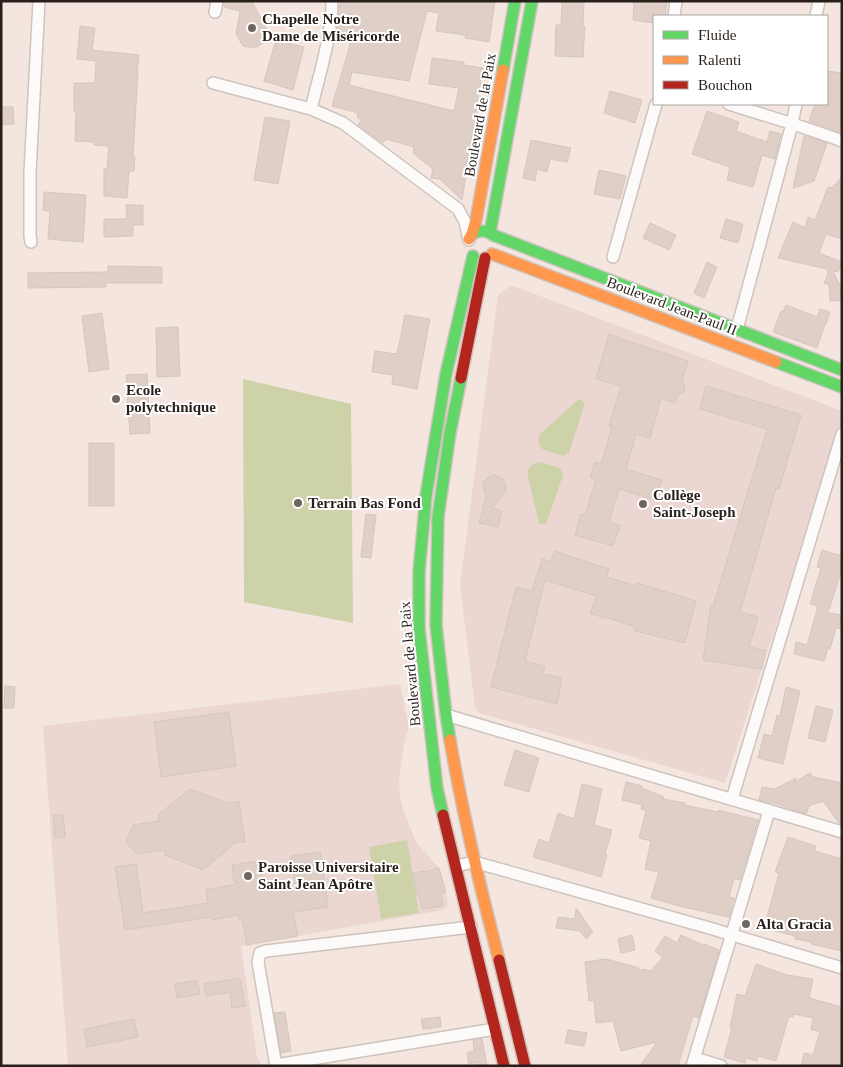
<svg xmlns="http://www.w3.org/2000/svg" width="843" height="1067" font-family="'Times New Roman',serif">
<rect width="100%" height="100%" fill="#f4e6df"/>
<path fill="#ebd6d2" d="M511,285L842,411V422L725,783L479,713L475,708L460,585L498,295Z
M400,684L409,727L404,744L399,778L400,796L403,809L416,842L439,868L446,892L448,907L443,910L241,946L257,1057L262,1066H68L43,726Z"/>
<path fill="#cdd2a8" d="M243,379L351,404L353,623L244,602Z
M579,399L585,403L569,453L563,456L542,449C538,444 537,440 540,434Z
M539,462L560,468L563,475L546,524H539L528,476C527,468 531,464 539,462Z
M407,840L419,913L381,919L369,847Z"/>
<path fill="#e0cfc6" stroke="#d2c7c1" d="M224,1H252L271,38L255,48L243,46L236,34L240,11L224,7Z
M341,1H495L489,42L465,38L466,35L436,31L439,13L427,11L409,81L352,72L349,85L454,111L459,88L429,84L432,58L464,62V65L483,68L462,200L440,179L431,178L433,169L413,153L414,147L386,139L383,143L358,125L361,120L357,117L358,113L332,106L352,38L336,34L339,10Z
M562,1L584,2L583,26H585L583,57L555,56L556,25H561Z
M634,1H667L665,16H654V23L633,20Z
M80,26L95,28L92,50L139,55L137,71H138L133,157H135L134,171H129L127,198L104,196V169H107L109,146L94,145V142L75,141L76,111H74V83H95L96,61L77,59Z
M276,40L304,47L293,90L264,81Z
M827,71L842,73V133L809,121L815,104H827Z
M610,91L642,100L635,123L604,113Z
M1,107H13L14,124L1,125Z
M707,111L739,122L736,131L767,142L770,131L781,134L775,159L762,155L753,187L727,180L730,167L692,154Z
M265,117L290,121L278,184L254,180Z
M804,136L827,143L814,181L793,188Z
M531,140L571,148L567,162L550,159L547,172L537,169L535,181L523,178Z
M599,170L626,176L620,199L594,194Z
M842,177V239L826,234L819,253L842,262L838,272L833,271L842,290V300L830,301L829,285L824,283L828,274L827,269L778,258L793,222L805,228L808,217L815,220L828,187L831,188Z
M44,192L86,195L83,242L48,239L50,211L43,210Z
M126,205H143V225H133V236L104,237V219H127Z
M726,219L743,224L738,243L720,238Z
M650,223L676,235L669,250L643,238Z
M707,262L717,267L704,298L694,293Z
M108,266L162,267V283H106V287L28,288V273L108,272Z
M786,305L817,317L820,309L830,312L826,324H825L817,348L773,332L781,311L783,312Z
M102,313L109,369L89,372L82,316Z
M405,315L430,319L417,389L392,384L393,375L372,372L375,351L397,354Z
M178,327L180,376L157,377L156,328Z
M609,334L619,337V338L688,361L682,381L685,389L684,392L677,396L675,403L661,399L650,438L636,434L626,469L662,480L655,500L619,489L609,522L620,526L613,546L575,535L581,514L585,515L596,479L590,477L595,462L601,464L612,427L609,426L621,386L596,379Z
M147,374L150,433L130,434L126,375Z
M706,386L801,415L779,489L776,488L740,612L758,617L749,647L765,650L762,669L703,660L711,605L713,606L767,429L700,409Z
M89,443H114V506H89Z
M493,475L497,476L503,479L506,485L505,492L492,508L502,511L498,527L480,523L479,524L486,496L484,491L483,484L487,478Z
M366,514L376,515L371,558L361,557Z
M822,550L842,556V569L828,613L842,615V629L836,628L830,649L828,648L824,661L794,654L796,642L807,645L818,606L810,604L821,568L817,567Z
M554,551L609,569L607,577L636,586L637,583L696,601L685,643L635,631L636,627L604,617V618L590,613L597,596L545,580L525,661L545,666L543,674L562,678L557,704L491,687L516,587L532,591L542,559L551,562Z
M5,686L15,687L14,708H4Z
M786,687L800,691L783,764L758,758L764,734L772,736L777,715L780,716Z
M816,706L833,710L825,742L808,738Z
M229,712L236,766L161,777L154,722Z
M515,750L539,758L529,792L504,785Z
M810,773L813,777L842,783V824L839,823L823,801L809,806L806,814L778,804L759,800L762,787L775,789L796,778L795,782Z
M626,782L642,786V788L664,797L663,799L685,803L684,805L718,812V810L758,820L740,880L734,879L729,897L734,898L729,917L683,907L651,898L659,872L645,869L651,841L639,838L646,811L641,809L642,805L622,800Z
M582,784L602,789L594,825L612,830L605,854L607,855L601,877L533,857L539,839L549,843L558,813L574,819Z
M190,789L228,803L239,802L245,842L235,843L203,870L165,855L164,850L137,854L126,842L133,825L159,821L158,815Z
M53,815H63L65,837L55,838Z
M788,837L816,846L815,851L842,859V951L811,944V942L795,939V936L764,928L779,873L775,872Z
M320,852L328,907L293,912L298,936L247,945L242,919L240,920L239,915L212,920L211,917L125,930L115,867L136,864L143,913L208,903L206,890L238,884L234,882L232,865L259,861L264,888L295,883L291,856Z
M439,868L446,892L441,893L443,906L422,909L419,895H417L413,873L424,871V872Z
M576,908L593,932L586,939L580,931L556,928L558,917L575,919Z
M632,935L635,950L621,953L618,939Z
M681,935L703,945L704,944L719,950L699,1018L693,1016L678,1066H640L657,1042L621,1051L613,1021L596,1023L594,1000L589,1001L585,962L606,959L639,968L640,971L642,969L651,971L663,957L655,951L665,936L677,943Z
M756,964L787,975L813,979L809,998L842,1007V1066H801L804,1053L813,1055L820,1031L811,1030L813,1018L793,1014V1017L789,1016L776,1061L758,1056L757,1061L746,1058L745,1063L724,1057L732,1027H730L737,994L745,996Z
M240,978L245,1006L232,1008L230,992L206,996L204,984Z
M197,980L200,994L177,998L175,984Z
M285,1012L291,1051L281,1053L274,1013Z
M440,1017L441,1027L423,1029L421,1019Z
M134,1019L138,1037L87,1047L84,1029Z
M568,1030L587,1033L584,1046L565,1043Z
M482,1039L487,1066H477L476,1062L469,1064L467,1053L474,1051L473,1040Z"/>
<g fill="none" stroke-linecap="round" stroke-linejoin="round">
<g stroke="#cec3bd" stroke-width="14">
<path id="street" d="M215,12L217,1
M674,16L676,1
M816,16L819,1
M213,83L311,109L343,123L458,209L465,222L469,240
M729,104C767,116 805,127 842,141
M311,109C319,76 332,35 332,1
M31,242L30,236V172L39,1
M613,257L656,104
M737,329L792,124L796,104
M446,715L842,832
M732,799L842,434
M456,866L474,862L706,927L842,968
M695,1058L721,1066
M276,1065L495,1029
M276,1066L258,962L260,953L266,951L471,927
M692,1066L769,811"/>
</g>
<g stroke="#cec3bd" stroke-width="14">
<path id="fast" d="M503,70L515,1
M490,233L532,1
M472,234C480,230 486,230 493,235L842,370
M776,362L842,387
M450,740L446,715L436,625L438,517L450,433L461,378
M443,815L437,788L419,628V572L426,496L446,374L473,256"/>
</g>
<g stroke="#cec3bd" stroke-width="14">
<path id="slow" d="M469,239L472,234L476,220L503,70
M492,254L776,362
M450,740C463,815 480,887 499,960"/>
</g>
<g stroke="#cec3bd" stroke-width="14">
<path id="jam" d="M461,378L485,258
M443,815L504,1066
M499,960L525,1066"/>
</g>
<use href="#street" stroke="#fdfbfa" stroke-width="11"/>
<use href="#fast" stroke="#63d668" stroke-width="11"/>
<use href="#slow" stroke="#ff974d" stroke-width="11"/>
<use href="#jam" stroke="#b3261e" stroke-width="11"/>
</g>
<g fill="#6f655f" stroke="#fff" stroke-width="2">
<circle cx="252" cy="28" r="5"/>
<circle cx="116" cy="399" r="5"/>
<circle cx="298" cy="503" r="5"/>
<circle cx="643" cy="504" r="5"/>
<circle cx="248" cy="876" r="5"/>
<circle cx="746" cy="924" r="5"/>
</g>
<g text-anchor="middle" stroke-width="4" stroke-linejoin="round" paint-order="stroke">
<g font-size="15" font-weight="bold" fill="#281f1a" stroke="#fff" text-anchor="start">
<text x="262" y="24">Chapelle Notre<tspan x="262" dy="17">Dame de Miséricorde</tspan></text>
<text x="126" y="395">Ecole<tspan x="126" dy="17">polytechnique</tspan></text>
<text x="653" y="500">Collège<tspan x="653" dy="17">Saint-Joseph</tspan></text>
<text x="308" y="508">Terrain Bas Fond</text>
<text x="258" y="872">Paroisse Universitaire<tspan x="258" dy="17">Saint Jean Apôtre</tspan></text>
<text x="756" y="929">Alta Gracia</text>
</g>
<g font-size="15" fill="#281f1a" stroke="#fff">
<text transform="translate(480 115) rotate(-80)" y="5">Boulevard de la Paix</text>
<text transform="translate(672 306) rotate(21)" y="5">Boulevard Jean-Paul II</text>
<text transform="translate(410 664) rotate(-95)" y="5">Boulevard de la Paix</text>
</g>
</g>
<rect width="843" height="1067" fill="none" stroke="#281f1a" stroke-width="5"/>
<rect x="653" y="15" width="175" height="90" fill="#ffffff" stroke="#a9a5a3"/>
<rect x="663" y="31" width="25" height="8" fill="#63d668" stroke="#a9a5a3"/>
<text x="698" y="40" font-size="15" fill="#281f1a">Fluide</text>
<rect x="663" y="56" width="25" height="8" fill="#ff974d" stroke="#a9a5a3"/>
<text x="698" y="65" font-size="15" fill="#281f1a">Ralenti</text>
<rect x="663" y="81" width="25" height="8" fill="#b3261e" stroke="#a9a5a3"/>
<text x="698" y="90" font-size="15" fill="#281f1a">Bouchon</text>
</svg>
